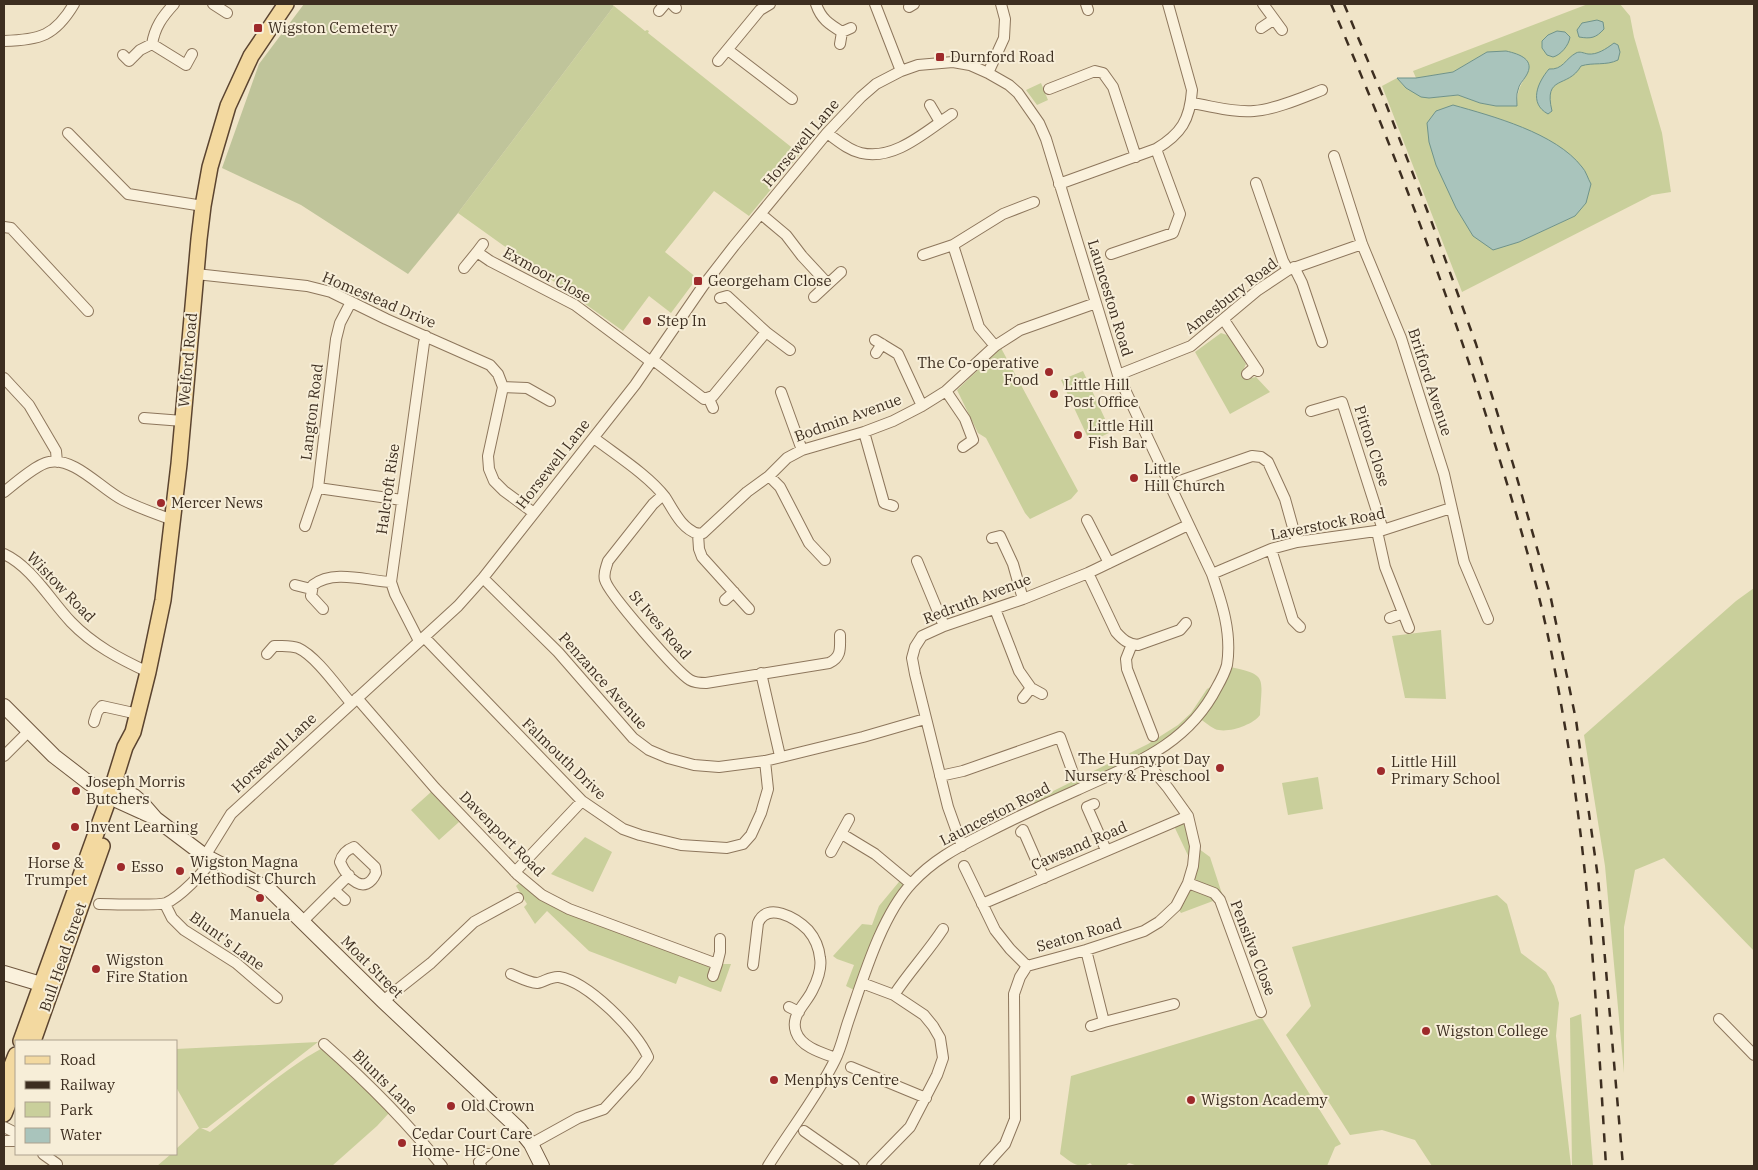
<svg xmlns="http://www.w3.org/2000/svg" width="1758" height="1170" font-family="'IBM Plex Serif',serif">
<rect width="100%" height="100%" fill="#f0e4c8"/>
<path fill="#c9cf9b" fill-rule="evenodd" d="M1588,4H1620L1630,16L1634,37L1662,133L1671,192L1652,195L1462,292L1382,86L1397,78L1406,88L1429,98L1458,95L1480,103L1496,106H1517C1517,93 1519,86 1527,75L1487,52L1453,72L1416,78L1413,71ZM1477,112L1506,121L1560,147L1575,216L1519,242L1493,249Z
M614,6L645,31L647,30L649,31L648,33L800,154L749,216L714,191L665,252L697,278L671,313L649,296L623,331L458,213Z
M1041,83L1048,100L1037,105L1026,90Z
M1221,333L1230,336L1246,364L1242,373L1246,379L1256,377L1270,392L1230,414L1195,352Z
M1001,348L1078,491L1071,499L1030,519L1025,513L986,438L978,433L957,390Z
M1083,371L1111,432L1090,442L1061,380Z
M1754,588V951L1664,858L1635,870L1624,927V1073L1605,866L1584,735L1736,601Z
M1441,630L1446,699L1405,698L1392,636Z
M1226,666C1268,675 1262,675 1260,715C1253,725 1227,734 1215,729C1209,726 1204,721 1198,718L1163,747L1030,811L1035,800L1148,744L1178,725L1191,713L1207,689L1220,682Z
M1318,777L1323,809L1288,815L1282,783Z
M431,792L459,822L439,840L411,810Z
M1188,816L1195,846L1210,857L1224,900L1213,901L1181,913L1176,906L1193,866L1174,826Z
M585,837L612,852L593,892L551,874Z
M903,877L911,884L897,902L858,992L846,986L854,965L837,959L833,956L862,924L872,925L879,906Z
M523,879L542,895L717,964H731L721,992L679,976L676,984L589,951L547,911L535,924L524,907L527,904L516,886Z
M1497,895L1507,904L1521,953L1546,972L1554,986L1559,1003L1556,1036L1571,1166H1432L1415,1140L1382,1130L1350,1135L1286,1035L1311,1006L1292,947Z
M1581,1014L1593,1166H1572L1570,1018Z
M1262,1018L1341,1144L1335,1147L1327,1166H1138L1129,1163L1125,1166H1093L1090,1163C1078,1170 1070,1161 1060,1154L1071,1076Z
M318,1042L207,1128H201L210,1132C247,1103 283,1069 326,1046L381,1102L389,1113L377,1126L332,1166H157L171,1154H176V1149L199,1128L176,1087V1049Z"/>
<path fill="#bfc49a" d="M304,4H611L614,6L458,213L408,274L301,205L222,168L259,64Z"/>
<path fill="#a9c4bc" stroke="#6f938a" d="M1597,20L1603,22L1604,29C1596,38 1591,39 1579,37L1577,30L1582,23Z
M1557,31L1565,32L1570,37C1569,45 1561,55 1553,57L1547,55L1542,48V41L1548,35Z
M1614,43L1618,45L1620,52L1618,60C1606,66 1593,62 1581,66C1568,89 1543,74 1552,111L1548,114C1528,103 1538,82 1549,69C1563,70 1565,59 1576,53C1580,51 1583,53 1588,54C1597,55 1606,49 1614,43Z
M1506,51C1520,54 1536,60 1526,76C1523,81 1519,84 1518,90C1516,95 1517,101 1517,106H1496L1480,103L1458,95L1429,98L1421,97L1406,88L1397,78H1416L1453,72L1487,52Z
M1453,105C1492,116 1556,133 1582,167C1586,171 1588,179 1591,184L1586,203L1575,216L1519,242L1493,250L1473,236L1456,208L1436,165L1429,142L1427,123L1436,111Z"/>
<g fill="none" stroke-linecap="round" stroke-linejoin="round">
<g stroke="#8d765c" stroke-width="12">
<path id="street" d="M213,4L227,13
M672,4L676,8
M816,4C821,19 829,24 842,32
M875,4L901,71
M1086,4L1088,10
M1263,4L1282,30
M909,7L914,4
M659,11L665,4
M1261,28L1273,20
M4,41C40,40 55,36 74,4
M152,44C155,27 162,17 174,4
M840,44L842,32L851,28
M728,50L792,99
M123,55L129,61L140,50L152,44L186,65L192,54
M718,61L760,10L770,4
M988,73L1004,38L1005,19L1001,4
M1049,89L1095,71L1103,73L1113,87L1136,157
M1191,103C1212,106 1234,113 1254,111C1274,110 1304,97 1322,90
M930,105L940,122
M68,133L128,194L203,206
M827,133C837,140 848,150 861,153C895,161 926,131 952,114
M1334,156L1362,244L1401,338L1444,474L1464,562L1488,619
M1256,183L1283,261L1288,270
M1059,184L1156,149C1181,134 1190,120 1192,90L1168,4
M761,214L786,235L802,256L828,284L841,272
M4,227L11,228L88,311
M477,252L483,244
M1111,254L1173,233L1180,214L1156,149
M923,255L953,245
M1294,267L1302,283L1322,342
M464,268L477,252L490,261L575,305L650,361
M196,274L307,286L331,292L386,319L490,365L498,374L503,387L488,456L489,469L494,481L504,491L534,513
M814,297L828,284
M720,298L727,296L766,332
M1224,320L1258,371
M875,340L898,354L922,406
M995,346L979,327L953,245L1003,214L1034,202
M876,353L882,344
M652,359L704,399L713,396L766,332L790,350
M1247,374L1255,367
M1118,375L1191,346L1258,290L1288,270L1362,244
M4,378L29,405L56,451L57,462
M503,387L527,388L550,401
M946,391L965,419L973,440L963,447
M781,392L802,450
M709,399L713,408
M1311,411L1342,402L1383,530
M144,418L183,421
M864,432L884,503L893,506
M594,438C616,455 648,475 665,497C674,511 681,528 698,534L699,549L702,557L749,609
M769,476L780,487L809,543L825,560
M1180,481L1252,456L1261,457L1268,462L1285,499L1297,542
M318,488L402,500
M4,492C14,484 37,464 49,462C75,457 101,489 123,500C139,508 156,514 173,520
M663,495L653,504L608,561C606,568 603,573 605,580C608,593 678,673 690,680C695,683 701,683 706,683L829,663C842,657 840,648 840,635
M1087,520L1109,563
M305,526L318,488L336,339L340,323L351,302
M1377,531L1385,567L1409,628
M698,534L703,533L747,492L769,476L787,458L802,450L864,432L893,421L922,406L946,391L995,346L1020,330L1096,303
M992,538L1000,536L1013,564L1023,599
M1271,549L1293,620L1300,627
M4,554C32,567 50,600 71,622C93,645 120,659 148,672
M917,561L944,626
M1088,573L1116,632C1123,640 1128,644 1138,645L1180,630L1186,623
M1212,574L1271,549L1297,542L1383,530L1451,508
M483,578L558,652L633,738L649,750L668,758L694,765L719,767L765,761L863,737L925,719
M295,585L311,589
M725,600L734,592
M323,609L311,596L313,585C334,569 367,581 391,582
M995,609L1019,671L1031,688L1042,694
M1390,618L1403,613
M424,637L582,801L623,829L640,835L681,845L727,848L743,844L751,835L761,813L768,789L765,761
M419,641L395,594L391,582L424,343L426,336
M1132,644L1126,659L1127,669L1153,736
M267,654L274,646C282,646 291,645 298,648C316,656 338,688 351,703
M761,673L780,756
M357,698L435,788L518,875L542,895L569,909L717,964L720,952V939
M1023,698L1031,688
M94,722L97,712L102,706L138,714
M4,756L28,732
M940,776L963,771L1060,737L1073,773
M1094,804L1087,807L1106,850
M1021,832L1023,830L1044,878
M842,834L875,854L911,884
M962,846L948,807L915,674L912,658L915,647L922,636L944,626L1023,599L1088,573L1188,525
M354,847L375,867L376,873C365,897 347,878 340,862C342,854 346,850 354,847Z
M831,852L849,819
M205,856L231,814L458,606L483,578L635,385L703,286L734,246L827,133L861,97L876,84L901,71L918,65L953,62L970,65L988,73L1009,85L1018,93L1039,123L1046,139L1118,375L1212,574C1222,603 1232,633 1227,665C1225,672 1221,680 1217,687C1187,746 1133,764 1077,790C1045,804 1013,819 982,835C956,848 932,861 912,883C881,916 863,979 848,1022C844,1034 841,1048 835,1060C817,1097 790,1130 768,1166
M964,866L995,930L1010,949L1027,966
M515,872L582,801
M1188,883L1214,893L1220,900L1261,1012
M334,890L345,900
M99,904C110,904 158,906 166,903C180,897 203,873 212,860
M165,904L172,918L184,930L236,963L277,998
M982,904L1188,816
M303,921L349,875
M1086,950L1104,1022L1174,1004
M753,965L758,923C767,901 796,918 808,930C814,937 819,948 820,958C822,968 817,982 812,991C806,1004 790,1015 796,1032C801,1047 822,1053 836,1058
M511,974C518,977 530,983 537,983C544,982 551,976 559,977C588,982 637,1031 648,1057L635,1075L604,1109L578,1118L531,1144
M713,976L717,964
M862,983L894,995L924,1015L933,1026L940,1038L943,1058L937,1075L910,1127L872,1166
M894,995C909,972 928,952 943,929
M383,1001L431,963L474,922L518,898
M789,1007L799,1012
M1719,1019L1754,1055
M1091,1026L1104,1022
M324,1044C367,1082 407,1122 442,1166
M851,1067L926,1098
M4,1127L16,1133
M804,1131L854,1166
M4,1141H16
M43,1154L57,1164
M481,1166L479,1162L488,1154
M985,1166L1005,1144L1015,1119L1014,994L1020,977L1027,966L1086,950L1144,931L1159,922L1176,906L1188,883L1193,866L1195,846L1188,816L1168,788L1144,759"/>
</g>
<g stroke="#6f573f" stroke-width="16">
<path id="secondary" d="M4,706L54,756L89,783L97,788L111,792L121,790L134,796L142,803L156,819L205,856L269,889L383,1001L519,1129L531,1144L542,1166
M111,792L118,801L151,816
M4,973L51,987"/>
</g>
<g stroke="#5b4430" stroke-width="18">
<path id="primary" d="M21,1041L111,792L125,747L133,732L148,672L163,600L179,464L199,239L203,206L210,167L228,106L251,56L286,4
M33,1041L102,846
M4,1085L16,1055
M4,1114L16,1084"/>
</g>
<use href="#street" stroke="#faf1dc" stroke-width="10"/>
<use href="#secondary" stroke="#faf1dc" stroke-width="14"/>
<use href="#primary" stroke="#f3d9a0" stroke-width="15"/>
<path stroke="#3d2e20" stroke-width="2.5" stroke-dasharray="9 9" stroke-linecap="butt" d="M1331,4C1391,143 1445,284 1490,428C1507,484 1525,540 1539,597C1549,637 1557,680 1564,721C1590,868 1597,1017 1606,1166
M1344,4L1386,104L1432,223L1476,344L1513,464L1550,594L1576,720L1598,878L1623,1166"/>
</g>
<g fill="#9e2a2b" stroke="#f7eed8" stroke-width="2">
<rect x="253" y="23" width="10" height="10" rx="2.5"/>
<rect x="935" y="52" width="10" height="10" rx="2.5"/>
<rect x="693" y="276" width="10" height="10" rx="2.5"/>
<circle cx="647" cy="321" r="5"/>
<circle cx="1049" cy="372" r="5"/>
<circle cx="1054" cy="394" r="5"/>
<circle cx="1078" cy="435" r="5"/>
<circle cx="1134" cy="478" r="5"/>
<circle cx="161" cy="503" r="5"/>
<circle cx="1220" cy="768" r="5"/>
<circle cx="1381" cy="771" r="5"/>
<circle cx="76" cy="791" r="5"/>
<circle cx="75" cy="827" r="5"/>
<circle cx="56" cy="846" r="5"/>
<circle cx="121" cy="867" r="5"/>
<circle cx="180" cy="871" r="5"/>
<circle cx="260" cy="898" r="5"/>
<circle cx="96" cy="969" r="5"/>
<circle cx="1426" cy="1031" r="5"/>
<circle cx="774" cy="1080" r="5"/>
<circle cx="1191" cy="1100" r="5"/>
<circle cx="451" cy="1106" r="5"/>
<circle cx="402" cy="1143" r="5"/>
</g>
<g text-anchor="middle" stroke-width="4" stroke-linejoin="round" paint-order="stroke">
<g font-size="15" fill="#3d2e20" stroke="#f7eed8" text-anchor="start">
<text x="268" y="33">Wigston Cemetery</text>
<text x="950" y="62">Durnford Road</text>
<text x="708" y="286">Georgeham Close</text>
<text x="657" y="326">Step In</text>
<text x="1039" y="368" text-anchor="end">The Co-operative<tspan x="1039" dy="17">Food</tspan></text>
<text x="1064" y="390">Little Hill<tspan x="1064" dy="17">Post Office</tspan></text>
<text x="1088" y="431">Little Hill<tspan x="1088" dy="17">Fish Bar</tspan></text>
<text x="1144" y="474">Little<tspan x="1144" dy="17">Hill Church</tspan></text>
<text x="171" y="508">Mercer News</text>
<text x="1210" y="764" text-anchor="end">The Hunnypot Day<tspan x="1210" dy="17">Nursery &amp; Preschool</tspan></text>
<text x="1391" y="767">Little Hill<tspan x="1391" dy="17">Primary School</tspan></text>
<text x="86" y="787">Joseph Morris<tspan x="86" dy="17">Butchers</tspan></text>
<text x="85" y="832">Invent Learning</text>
<text x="190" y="867">Wigston Magna<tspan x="190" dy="17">Methodist Church</tspan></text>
<text x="56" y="868" text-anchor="middle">Horse &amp;<tspan x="56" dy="17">Trumpet</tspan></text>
<text x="131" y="872">Esso</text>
<text x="260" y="920" text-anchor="middle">Manuela</text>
<text x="106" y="965">Wigston<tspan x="106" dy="17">Fire Station</tspan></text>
<text x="1436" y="1036">Wigston College</text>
<text x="784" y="1085">Menphys Centre</text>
<text x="1201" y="1105">Wigston Academy</text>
<text x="461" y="1111">Old Crown</text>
<text x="412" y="1139">Cedar Court Care<tspan x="412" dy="17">Home- HC-One</tspan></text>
</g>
<g font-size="15" fill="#3d2e20" stroke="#f7eed8">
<text transform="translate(801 143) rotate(-50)" y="5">Horsewell Lane</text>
<text transform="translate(547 275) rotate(29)" y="5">Exmoor Close</text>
<text transform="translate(1231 296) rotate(-38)" y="5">Amesbury Road</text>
<text transform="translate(1110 298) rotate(73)" y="5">Launceston Road</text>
<text transform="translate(379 300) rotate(23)" y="5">Homestead Drive</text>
<text transform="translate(188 360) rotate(-85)" y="5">Welford Road</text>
<text transform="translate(1430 382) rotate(72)" y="5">Britford Avenue</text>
<text transform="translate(312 412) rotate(-83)" y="5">Langton Road</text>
<text transform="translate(848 418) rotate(-20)" y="5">Bodmin Avenue</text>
<text transform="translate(1372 446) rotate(72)" y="5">Pitton Close</text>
<text transform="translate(553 464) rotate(-52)" y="5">Horsewell Lane</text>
<text transform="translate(388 489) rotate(-82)" y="5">Halcroft Rise</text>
<text transform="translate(1328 524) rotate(-11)" y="5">Laverstock Road</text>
<text transform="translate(61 587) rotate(46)" y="5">Wistow Road</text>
<text transform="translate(977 599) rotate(-21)" y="5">Redruth Avenue</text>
<text transform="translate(660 625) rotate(49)" y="5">St Ives Road</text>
<text transform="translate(603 681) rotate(48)" y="5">Penzance Avenue</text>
<text transform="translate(274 753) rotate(-43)" y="5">Horsewell Lane</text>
<text transform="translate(564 759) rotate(44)" y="5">Falmouth Drive</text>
<text transform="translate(995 814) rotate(-27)" y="5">Launceston Road</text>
<text transform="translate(502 834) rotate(45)" y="5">Davenport Road</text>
<text transform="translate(1079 846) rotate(-23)" y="5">Cawsand Road</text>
<text transform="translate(1079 935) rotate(-16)" y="5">Seaton Road</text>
<text transform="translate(227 941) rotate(36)" y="5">Blunt's Lane</text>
<text transform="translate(1253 948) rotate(69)" y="5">Pensilva Close</text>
<text transform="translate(63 957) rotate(-71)" y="5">Bull Head Street</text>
<text transform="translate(372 967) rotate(45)" y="5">Moat Street</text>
<text transform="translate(385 1082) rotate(45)" y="5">Blunts Lane</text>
</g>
</g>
<rect width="1758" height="1170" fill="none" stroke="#3d2e20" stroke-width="10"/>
<rect x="15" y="1040" width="162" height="115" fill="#f7eed8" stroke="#ada18e"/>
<rect x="25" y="1056" width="25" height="8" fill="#f3d9a0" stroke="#ada18e"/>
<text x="60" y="1065" font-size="15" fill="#3d2e20">Road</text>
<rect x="25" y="1081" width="25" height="8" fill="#3d2e20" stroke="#ada18e"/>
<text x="60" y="1090" font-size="15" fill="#3d2e20">Railway</text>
<rect x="25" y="1102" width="25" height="15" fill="#c9cf9b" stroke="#ada18e"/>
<text x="60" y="1115" font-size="15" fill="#3d2e20">Park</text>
<rect x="25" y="1128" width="25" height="15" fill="#a9c4bc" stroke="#ada18e"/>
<text x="60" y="1140" font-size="15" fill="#3d2e20">Water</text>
</svg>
